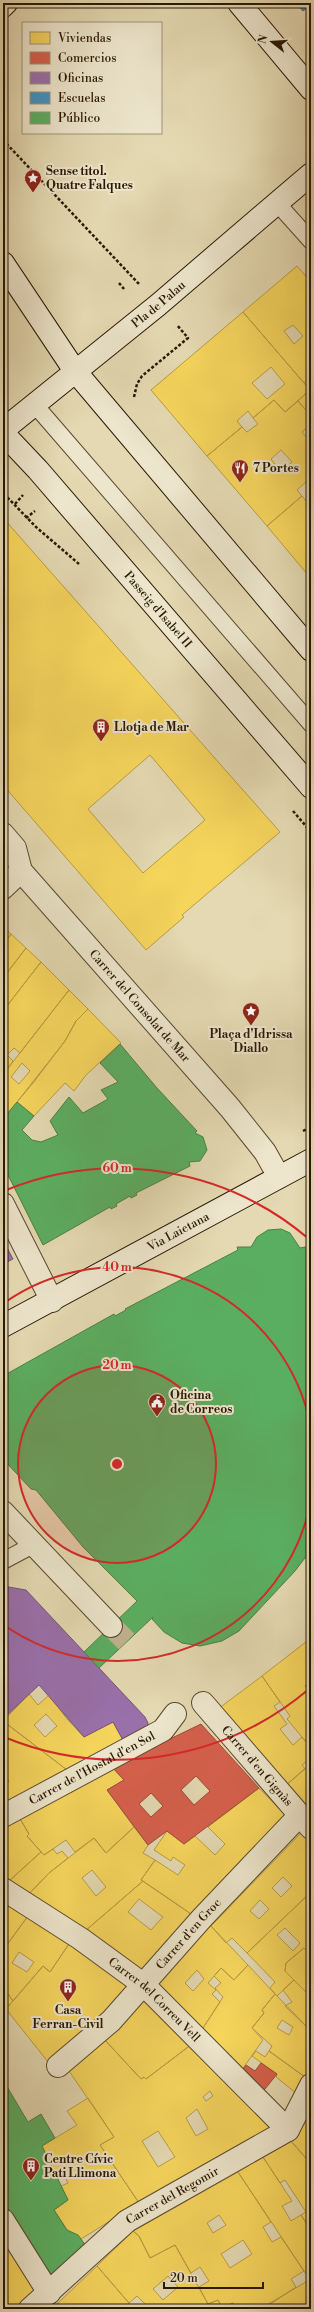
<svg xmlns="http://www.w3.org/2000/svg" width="314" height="2312" font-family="'Libre Bodoni',serif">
<rect width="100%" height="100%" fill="#e4d9b2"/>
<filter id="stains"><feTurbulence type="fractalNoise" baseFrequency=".005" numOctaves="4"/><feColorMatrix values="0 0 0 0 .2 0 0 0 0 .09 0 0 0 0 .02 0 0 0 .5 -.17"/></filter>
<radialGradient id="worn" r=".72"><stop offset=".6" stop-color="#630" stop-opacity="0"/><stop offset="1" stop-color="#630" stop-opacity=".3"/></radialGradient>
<path fill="#f6d55c" stroke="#b89c41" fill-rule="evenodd" d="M297,266L311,282V376L304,383L243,312ZM293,325L303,336L294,344L284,331Z
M243,312L310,390L285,412L274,400L253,418L248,411L237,421L242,427L207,456L151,390ZM271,367L285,384L267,399L252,383Z
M311,389V416L298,401Z
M274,400L285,412L298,401L311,416V424L302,432L311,443V485L307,481L297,490L302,496L267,526L207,456L242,427L247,432L258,424L253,418ZM281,450L292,462L281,472L271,459Z
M302,496L306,501L311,498V572L308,575L267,526Z
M4,519L280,832L182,915L184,917L146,950L3,785ZM150,755L205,820L143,873L88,809Z
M3,927L11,934L3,945Z
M11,934L26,948L3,978V945Z
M26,948L41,962L3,1011V978Z
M41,962L69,990L20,1053L14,1048L7,1055L13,1061L5,1072L3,1070V1011Z
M69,990L88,1009L76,1021L65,1041L33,1083L3,1119V1071L5,1072ZM22,1063L30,1071L19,1084L11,1077Z
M88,1009L121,1043L86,1075L74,1091L65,1083L34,1116L17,1102L65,1041L76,1021Z
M311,1638V1682L305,1686L311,1694V1748L287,1719L290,1716L262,1676Z
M262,1676L280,1702L274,1706L287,1724L280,1729L293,1745L302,1737L311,1748V1763L308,1760L302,1765L305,1769L284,1787L214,1712Z
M29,1694L38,1705L49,1695L67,1719L84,1737L113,1722L124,1742L67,1770L3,1721ZM46,1714L57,1726L45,1737L34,1725Z
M3,1721L67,1770L3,1809V1786L9,1781L3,1774Z
M311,1763V1817L284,1787Z
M112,1767L124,1780L107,1790L134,1827L106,1853L94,1838L75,1852L66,1840L44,1855L27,1836L29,1834L19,1817Z
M259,1788L290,1820L197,1918L141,1880L155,1860L178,1875L185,1865L173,1857L171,1861L154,1850L167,1831L184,1844L195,1836L215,1855L225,1844L208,1827Z
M19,1817L29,1834L27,1836L41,1852L9,1881L3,1874V1824Z
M134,1827L148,1845L143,1853L155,1860L141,1880L143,1881L84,1932L27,1896L49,1873L94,1838L106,1853ZM92,1870L106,1887L96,1896L82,1878Z
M301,1833L311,1843V1892L247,1953L232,1938L226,1943L211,1926ZM283,1877L292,1886L281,1897L272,1888ZM260,1900L269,1909L259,1919L250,1911Z
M53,1849L57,1854L62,1851L68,1858L49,1873L27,1896L9,1881L41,1852L44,1855Z
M143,1881L197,1918L146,1976L84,1932ZM139,1899L163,1917L151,1930L128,1912Z
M311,1892V1955L304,1948L286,1963L285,1971L294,1980L277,1996L270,1988L275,1982L247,1953ZM285,1928L300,1943L293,1951L277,1935Z
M3,1899L28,1916L6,1946L3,1945Z
M28,1916L71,1941L50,1972L43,1966L13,2001L3,1987V1982L8,1977L3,1973V1945L6,1946ZM19,1952L34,1962L27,1972L12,1963Z
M205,1923L211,1926L248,1965L234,1980L221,1968L208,1983L216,1990L212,1994L220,2002L201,2031L154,1985ZM197,1970L204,1979L193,1991L185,1983Z
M71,1941L136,1987L48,2062L6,2009L43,1966L50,1972Z
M304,1948L311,1955V1965L307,1971L311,1975V1997L285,1971L286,1963Z
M248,1965L275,1994L262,2010L264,2013L252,2028L263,2040L241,2071L201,2031L223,1997L215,1988L221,1983L214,1976L221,1968L234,1980Z
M294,1980L311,1997V2031L285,2006L292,2002L283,1990Z
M4,1989L13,2001L3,2011V1990Z
M275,1994L311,2031V2066L305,2077L269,2051L272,2046L252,2028L264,2013L262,2010ZM282,2020L293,2027L289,2035L277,2028Z
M145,1996L192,2044L146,2079L144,2077L141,2079L103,2038Z
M103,2038L141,2079L144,2077L146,2079L192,2044L276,2128L139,2203L100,2145L114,2137L69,2071ZM210,2091L213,2096L206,2101L203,2097ZM197,2109L208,2129L196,2136L186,2118ZM158,2131L175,2157L158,2167L142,2141Z
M256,2051L265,2057L269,2051L305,2077L296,2093L276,2077L277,2074L252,2056Z
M88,2098L114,2137L100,2145L139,2203L81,2239L67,2230L54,2210L68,2200L61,2186L68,2183L63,2173L56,2176L42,2146L77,2125L67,2111Z
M311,2106V2125L304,2118Z
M304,2118L311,2125V2164L291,2141Z
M291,2141L311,2164V2230L301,2215L306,2212L285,2180L280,2183L263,2157Z
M263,2157L292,2201L282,2206L291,2221L301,2215L311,2230L310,2280L238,2172Z
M238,2172L271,2222L263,2227L272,2242L281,2237L304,2271L291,2279L296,2287L263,2309H236L233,2303L222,2308L218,2300L208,2304L199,2287L209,2281L200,2267L191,2273L175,2245L150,2258L139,2236L133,2231ZM219,2215L226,2225L213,2233L207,2223ZM243,2240L252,2254L230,2268L221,2254Z
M133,2231L139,2236L150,2258L175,2245L208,2304L218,2300L222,2308L144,2309L147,2306L137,2296L129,2303L97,2266ZM168,2276L178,2287L163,2300L153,2289Z
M3,2232L39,2290L13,2309H3Z
M97,2266L129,2303L122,2309H62L58,2303Z
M311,2279V2309H267L265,2306Z
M58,2303L62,2309H51Z
M233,2303L236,2309H219L222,2308Z"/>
<path fill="#d6604d" stroke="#a24a36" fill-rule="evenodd" d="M201,1724L259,1788L184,1844L167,1831L148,1845L107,1790L124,1780L112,1767ZM196,1776L210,1791L194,1805L181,1790ZM151,1793L163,1806L151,1817L139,1804Z
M261,2063L277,2074L261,2094L240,2074L246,2065L255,2071Z"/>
<path fill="#9970ab" stroke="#775678" d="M3,1240L13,1259L3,1264Z
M3,1586L26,1590L145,1717L148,1723L147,1727L124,1742L113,1722L84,1737L39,1685L3,1719Z"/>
<path fill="#4393c3" stroke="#3b6e89" d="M296,3H311V5L303,11Z"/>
<path fill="#5aae61" stroke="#4b8144" d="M120,1044L157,1088L197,1131L195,1133L203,1137L207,1150L200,1161L189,1162L190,1166L136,1193L137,1195L131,1198L130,1196L116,1204L117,1206L111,1209L110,1207L43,1245L3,1165V1119L17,1102L34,1116L22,1130L32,1140L41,1142L58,1135L50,1121L69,1097L83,1113L108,1099L101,1090L118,1082L100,1063Z
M281,1229L290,1233L300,1248L305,1247L311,1252L309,1255L311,1257V1550L295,1571L239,1631L222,1641L200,1646L182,1643L164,1632L152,1619L153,1617L99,1668L84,1652L137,1601L83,1547L36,1490L31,1489L3,1459V1376L114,1314L115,1316L126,1310L125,1309L238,1250L237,1247H251L257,1237L268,1230Z
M3,2080L28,2122L41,2114L55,2138L42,2146L68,2200L54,2210L67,2230L78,2235L89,2250L49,2282L3,2213Z"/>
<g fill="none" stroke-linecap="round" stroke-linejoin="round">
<path stroke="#bfb28f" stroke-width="22" stroke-dasharray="22 11" stroke-linecap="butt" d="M111,1626L127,1642"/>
<g stroke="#58482e" stroke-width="18">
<path id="lane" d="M277,203L311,241
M35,405L311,724
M3,1561L33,1545"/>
</g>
<g stroke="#58482e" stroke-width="24">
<g id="street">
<path id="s1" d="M3,834L15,848L21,871L230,1108L265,1152L279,1177"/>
<path d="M3,888L21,871"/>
<path d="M3,1204L52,1301"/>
<path d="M3,1512L111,1626"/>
<path id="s2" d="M203,1703L311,1828"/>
<path id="s3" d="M3,1816L163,1730L175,1714"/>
<path id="s4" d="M3,1889L81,1939L144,1985L288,2130"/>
<path id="s5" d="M58,2066L111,2021L202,1918L299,1816"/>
<path d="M3,2220L49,2293"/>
<path id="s6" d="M30,2309L127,2221L288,2130L311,2085"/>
</g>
</g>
<g stroke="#291802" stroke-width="24">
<g id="secondary">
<path d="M239,3L311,89"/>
<path d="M3,6L6,3"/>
<path d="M3,263L75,371L311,650"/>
<path id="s7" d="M3,430L158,305L311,174"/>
<path id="s8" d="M3,433L38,470L311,787"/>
<path id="s9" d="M3,1326L311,1160"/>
</g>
</g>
<path stroke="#291802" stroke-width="2.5" stroke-dasharray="3 2" stroke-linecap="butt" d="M3,140L139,284
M119,283L124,289
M134,397L137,384L142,376L188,338L177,325
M3,495L7,497L36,527L79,564
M15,504L23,495
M26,518L35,511
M293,811L311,832
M303,1131L311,1127"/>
<use href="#lane" stroke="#ede6cd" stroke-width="16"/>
<use href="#street" stroke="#ede6cd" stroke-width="22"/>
<use href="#secondary" stroke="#ede6cd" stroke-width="22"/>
</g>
<circle cx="117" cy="1464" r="99" fill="#d62828" fill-opacity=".12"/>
<g fill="none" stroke="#d62828" stroke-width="2">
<circle cx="117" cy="1464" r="99"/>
<path d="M311 1500A197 197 0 0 1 4 1625M4 1303A197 197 0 0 1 311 1428"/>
<path d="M309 1689A296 296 0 0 1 4 1737M4 1191A296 296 0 0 1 309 1239"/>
</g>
<defs>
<g id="sight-pin" transform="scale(0.9)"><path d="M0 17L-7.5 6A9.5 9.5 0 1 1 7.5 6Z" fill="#8f2418" stroke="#ede6cd"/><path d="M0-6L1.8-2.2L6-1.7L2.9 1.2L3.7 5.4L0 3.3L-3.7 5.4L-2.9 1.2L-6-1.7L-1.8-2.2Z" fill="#fff"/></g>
<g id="restaurant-pin" transform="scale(0.9)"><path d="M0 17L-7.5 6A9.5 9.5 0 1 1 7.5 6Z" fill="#8f2418" stroke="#ede6cd"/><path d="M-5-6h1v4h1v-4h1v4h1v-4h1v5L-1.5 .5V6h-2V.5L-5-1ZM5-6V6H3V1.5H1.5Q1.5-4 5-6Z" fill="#fff"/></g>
<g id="building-pin" transform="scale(0.9)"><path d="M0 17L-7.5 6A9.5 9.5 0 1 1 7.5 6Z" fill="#8f2418" stroke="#ede6cd"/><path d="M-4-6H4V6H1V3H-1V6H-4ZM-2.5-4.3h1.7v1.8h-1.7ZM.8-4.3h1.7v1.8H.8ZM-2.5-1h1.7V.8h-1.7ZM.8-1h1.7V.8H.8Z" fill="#fff"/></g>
<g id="civic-pin" transform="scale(0.9)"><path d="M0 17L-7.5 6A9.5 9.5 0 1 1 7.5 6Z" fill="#8f2418" stroke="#ede6cd"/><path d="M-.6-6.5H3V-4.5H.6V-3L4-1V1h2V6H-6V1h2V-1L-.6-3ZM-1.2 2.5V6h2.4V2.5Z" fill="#fff"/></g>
</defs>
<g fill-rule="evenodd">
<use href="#sight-pin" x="33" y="178"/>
<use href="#restaurant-pin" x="240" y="468"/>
<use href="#building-pin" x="101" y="727"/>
<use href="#sight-pin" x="251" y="1011"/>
<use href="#civic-pin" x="157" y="1402"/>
<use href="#building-pin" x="68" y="1987"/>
<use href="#building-pin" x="31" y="2166"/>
</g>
<g text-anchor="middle" stroke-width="4" stroke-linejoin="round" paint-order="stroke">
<g font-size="12" font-weight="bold" fill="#291802" stroke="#ede6cd" text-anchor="start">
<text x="46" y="175">Sense titol.<tspan x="46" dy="14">Quatre Falques</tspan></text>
<text x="253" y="472">7 Portes</text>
<text x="114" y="731">Llotja de Mar</text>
<text x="251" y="1038" text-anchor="middle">Plaça d'Idrissa<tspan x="251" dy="14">Diallo</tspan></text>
<text x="170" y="1399">Oficina<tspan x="170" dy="14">de Correos</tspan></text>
<text x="68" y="2014" text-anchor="middle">Casa<tspan x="68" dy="14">Ferran-Civil</tspan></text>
<text x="44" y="2163">Centre Cívic<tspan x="44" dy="14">Pati Llimona</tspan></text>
</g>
<g font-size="12" fill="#291802" stroke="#ede6cd">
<text dy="4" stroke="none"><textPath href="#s7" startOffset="200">Pla de Palau</textPath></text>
<text dy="4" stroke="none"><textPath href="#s8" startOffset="235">Passeig d'Isabel II</textPath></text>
<text dy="4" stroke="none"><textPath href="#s1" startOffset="222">Carrer del Consolat de Mar</textPath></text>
<text dy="4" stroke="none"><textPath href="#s9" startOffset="199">Via Laietana</textPath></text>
<text dy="4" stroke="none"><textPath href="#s2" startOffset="83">Carrer d'en Gignàs</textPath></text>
<text dy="4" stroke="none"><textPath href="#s3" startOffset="101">Carrer de l'Hostal d'en Sol</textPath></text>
<text dy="4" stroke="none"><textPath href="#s5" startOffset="186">Carrer d'en Groc</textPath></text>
<text dy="4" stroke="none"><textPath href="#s4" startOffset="188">Carrer del Correu Vell</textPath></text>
<text dy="4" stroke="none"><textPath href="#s6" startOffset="183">Carrer del Regomir</textPath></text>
</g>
</g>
<circle cx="117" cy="1464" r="6" fill="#d62828" stroke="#ede6cd" stroke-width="2"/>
<g font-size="12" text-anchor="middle" font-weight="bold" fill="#d62828" stroke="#ede6cd" stroke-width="4" stroke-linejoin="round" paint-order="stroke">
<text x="117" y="1172">60 m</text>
<text x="117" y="1271">40 m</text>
<text x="117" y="1369">20 m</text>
</g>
<rect width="314" height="2312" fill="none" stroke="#e4d9b2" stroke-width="16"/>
<rect x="4" y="4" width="306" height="2304" fill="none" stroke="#291802" stroke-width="2"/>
<rect x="8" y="8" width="298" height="2296" fill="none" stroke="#291802"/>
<rect x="22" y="22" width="140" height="112" fill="#ede6cd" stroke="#9f947c"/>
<rect x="30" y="32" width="20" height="12" fill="#f6d55c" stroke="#9f947c"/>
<text x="58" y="42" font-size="12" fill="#291802">Viviendas</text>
<rect x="30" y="52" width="20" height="12" fill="#d6604d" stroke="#9f947c"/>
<text x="58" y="62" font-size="12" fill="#291802">Comercios</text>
<rect x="30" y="72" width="20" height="12" fill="#9970ab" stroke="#9f947c"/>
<text x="58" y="82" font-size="12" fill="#291802">Oficinas</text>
<rect x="30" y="92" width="20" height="12" fill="#4393c3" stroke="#9f947c"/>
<text x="58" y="102" font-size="12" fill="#291802">Escuelas</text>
<rect x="30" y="112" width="20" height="12" fill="#5aae61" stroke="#9f947c"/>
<text x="58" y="122" font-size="12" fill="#291802">Público</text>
<g transform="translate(272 42) rotate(287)" stroke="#ede6cd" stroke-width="3" paint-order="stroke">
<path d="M0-3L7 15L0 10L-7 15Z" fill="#291802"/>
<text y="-6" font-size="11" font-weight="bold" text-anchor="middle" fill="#291802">N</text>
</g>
<path d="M164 2282v6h99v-6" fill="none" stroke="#291802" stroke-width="2"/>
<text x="170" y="2282" font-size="12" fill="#291802" stroke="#ede6cd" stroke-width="3" paint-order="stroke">20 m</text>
<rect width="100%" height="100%" filter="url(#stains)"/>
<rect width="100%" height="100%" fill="url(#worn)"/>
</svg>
